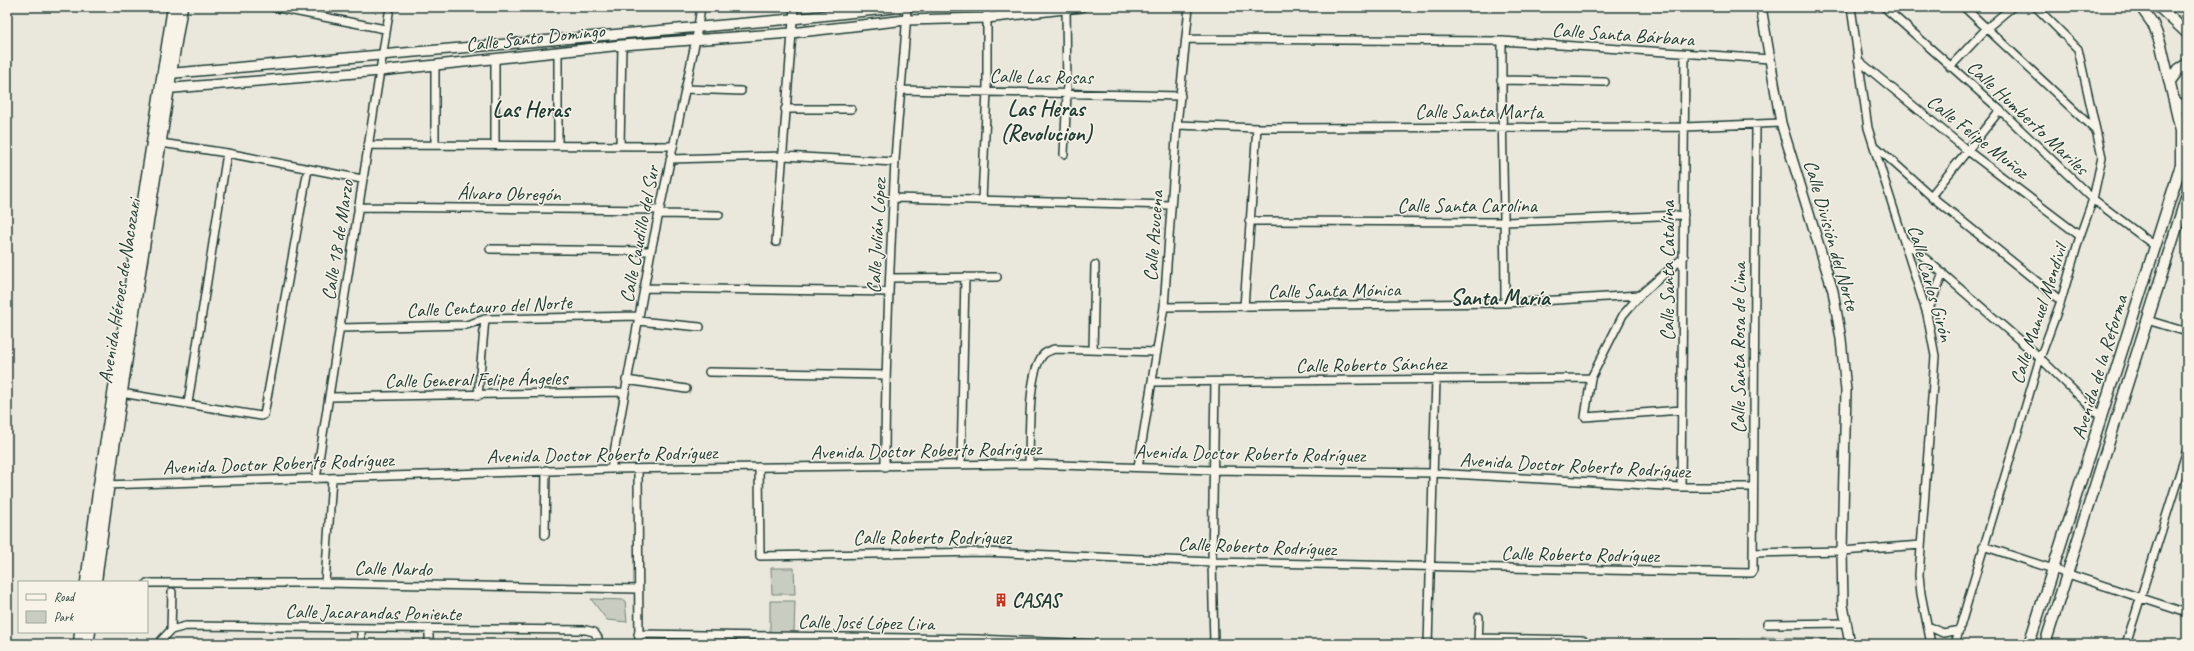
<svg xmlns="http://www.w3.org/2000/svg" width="2194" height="651" font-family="Caveat,sans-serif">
<rect width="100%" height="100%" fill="#eae8dd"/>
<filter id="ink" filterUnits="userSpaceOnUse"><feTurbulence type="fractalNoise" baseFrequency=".025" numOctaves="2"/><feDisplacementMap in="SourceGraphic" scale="8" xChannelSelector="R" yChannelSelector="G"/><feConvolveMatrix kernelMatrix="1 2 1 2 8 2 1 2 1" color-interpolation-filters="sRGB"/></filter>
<g filter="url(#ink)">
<path fill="#c8ccc1" stroke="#74847a" d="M771,568H794L795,594H772Z
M591,599L625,600L627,622L607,620Z
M770,601H795L794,634L770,632Z
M1762,637L1838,639L1839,644H1761Z
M369,640L421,641V644H369Z"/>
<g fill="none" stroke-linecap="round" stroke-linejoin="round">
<g stroke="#1f3d34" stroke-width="10">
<path id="minor" d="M273,7L385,29
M1851,7L1868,128L1927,314L1935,356L1919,575L1921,594L1931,644
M1884,7L2000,110L2093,199L2155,246
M1964,7L2096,131
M1186,39L1502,41L1770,59
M1502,41C1501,128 1505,215 1505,303
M1858,60L1968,151L2080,236
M1950,67L1987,28L2012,7
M1501,80L1605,82
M685,89L741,91
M900,90L1181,96
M785,109H851
M1177,125L1257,128L1684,127L1781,123
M161,143L227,153L362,179
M435,144V65
M495,144V60
M1873,144L1931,196L2061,301
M368,145L672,146
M558,145V54
M620,146L622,45
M1064,154L1067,93L1066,7
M670,159L783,156L895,162
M1931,196L2000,110
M894,198L1171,205
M982,200L987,91V7
M358,207L660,210
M659,214L719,215
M1249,221L1505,222L1684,215
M1904,240L2040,358L2102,418
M776,242L794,7
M490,249L651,251
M890,278L997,277
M646,288L889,292
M1164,307L1505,303L1640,295
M1244,307L1257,128
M1927,314L1943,273
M2147,320L2187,332
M638,321L700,327
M340,328L466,325L485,319L639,316
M1093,350L1095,265
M709,372L885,375
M626,380L686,389
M1152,382L1591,378
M121,393L261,416L264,415L308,169
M478,396L485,319
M330,397L624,392
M188,403L227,153
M1682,410L1585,417L1591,378L1623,315L1640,295L1684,257
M961,464L965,277
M1029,464C1030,439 1027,373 1043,355C1045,352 1050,351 1054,349L1157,352
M759,467L760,556L985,552L1212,562L1751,573L1753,570L1756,124
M885,467C885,365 890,263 895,161C898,110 905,58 907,7
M1138,467L1164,307L1177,125L1189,7
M611,469L651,251L696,39L701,7
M638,469L639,644
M316,479L390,7
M104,485L611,469L1029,464L1212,470L1433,473L1681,487H1753
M1681,487L1685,54
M545,535L546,470
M1983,546L2187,613
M1753,553L1842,551L1921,545
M147,583H325L638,589
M325,583L332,478
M1767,624L1846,623
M1928,626L1943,633L1960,630
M429,629V644
M171,630L172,592
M638,634L977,639L1093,644
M1478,638L1583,640V644
M158,644L171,630L186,626L586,630L594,632L598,638V644
M361,644V628
M1214,644L1212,562L1215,382
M1428,644L1436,379
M1478,644L1479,617
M1634,644H1738
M1955,644L2040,358L2061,301L2080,236L2093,199L2102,157L2078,49L2036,7
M2126,644L2187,450"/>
</g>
<g stroke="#1f3d34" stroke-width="12">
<path id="tertiary" d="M1761,7L1781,123L1833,291L1841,339L1846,391L1842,551L1843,605L1850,644
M164,74L792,19L904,7
M162,89L380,71L622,45L791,33L906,20L987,18L1081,7
M2173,98L2187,111"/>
</g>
<g stroke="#1f3d34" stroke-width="13">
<path id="secondary" d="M2159,7L2187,33
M2170,81L2179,69L2187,64
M86,582L99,485L173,7
M96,582C113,445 134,308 156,172C165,117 172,62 182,7
M79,644L80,632
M88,644L90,632
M2029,644L2181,165V131L2161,45L2153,24L2141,7
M2045,644L2187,195"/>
</g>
<use href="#minor" stroke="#f7f3e8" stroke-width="7"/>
<use href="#tertiary" stroke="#f7f3e8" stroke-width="9"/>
<use href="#secondary" stroke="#f7f3e8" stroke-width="10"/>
</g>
</g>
<defs>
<g id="building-bare" transform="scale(1.08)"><path d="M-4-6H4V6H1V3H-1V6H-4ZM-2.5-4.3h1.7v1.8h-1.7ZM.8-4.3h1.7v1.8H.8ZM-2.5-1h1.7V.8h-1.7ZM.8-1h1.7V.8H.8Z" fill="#c8321e" stroke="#f7f3e8" stroke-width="2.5" paint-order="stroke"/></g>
</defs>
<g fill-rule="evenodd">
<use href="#building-bare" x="1001" y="600"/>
</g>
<g text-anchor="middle" stroke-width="3" stroke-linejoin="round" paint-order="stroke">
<g font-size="20" fill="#1f3d34" stroke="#f7f3e8">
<text transform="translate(1623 34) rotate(4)" y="7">Calle Santa Bárbara</text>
<text transform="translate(535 37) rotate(-6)" y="7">Calle Santo Domingo</text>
<text transform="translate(1041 76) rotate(1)" y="7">Calle Las Rosas</text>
<text x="1479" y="118">Calle Santa Marta</text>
<text transform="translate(2028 117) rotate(43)" y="7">Calle Humberto Mariles</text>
<text transform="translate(1978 136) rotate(38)" y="7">Calle Felipe Muñoz</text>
<text transform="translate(509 193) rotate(1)" y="7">Álvaro Obregón</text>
<text x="1467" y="212">Calle Santa Carolina</text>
<text transform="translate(639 234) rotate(-79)" y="7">Calle Caudillo del Sur</text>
<text transform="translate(1832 235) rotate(74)" y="7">Calle División del Norte</text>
<text transform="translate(876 236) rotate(-87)" y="7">Calle Julián López</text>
<text transform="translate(1153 236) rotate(-86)" y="7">Calle Azucena</text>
<text transform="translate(337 240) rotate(-81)" y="7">Calle 18 de Marzo</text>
<text transform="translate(1667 271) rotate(-90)" y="7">Calle Santa Catalina</text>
<text transform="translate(1931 283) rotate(74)" y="7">Calle Carlos Girón</text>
<text transform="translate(1334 290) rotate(-1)" y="7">Calle Santa Mónica</text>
<text transform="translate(119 291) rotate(-81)" y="7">Avenida Héroes de Nacozari</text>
<text transform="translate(489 306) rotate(-3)" y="7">Calle Centauro del Norte</text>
<text transform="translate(2038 314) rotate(-72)" y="7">Calle Manuel Mendivil</text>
<text transform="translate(1738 348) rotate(-90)" y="7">Calle Santa Rosa de Lima</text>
<text transform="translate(1371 364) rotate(-1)" y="7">Calle Roberto Sánchez</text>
<text transform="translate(2099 367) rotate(-73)" y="7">Avenida de la Reforma</text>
<text transform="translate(476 379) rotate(-1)" y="7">Calle General Felipe Ángeles</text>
<text transform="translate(926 450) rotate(-1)" y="7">Avenida Doctor Roberto Rodríguez</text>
<text transform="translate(1250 453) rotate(1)" y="7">Avenida Doctor Roberto Rodríguez</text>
<text transform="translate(602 454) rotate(-1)" y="7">Avenida Doctor Roberto Rodríguez</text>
<text transform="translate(278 463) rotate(-2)" y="7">Avenida Doctor Roberto Rodríguez</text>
<text transform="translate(1575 465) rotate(3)" y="7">Avenida Doctor Roberto Rodríguez</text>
<text x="932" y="544">Calle Roberto Rodríguez</text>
<text transform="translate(1257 546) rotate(2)" y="7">Calle Roberto Rodríguez</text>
<text transform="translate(1580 554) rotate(1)" y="7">Calle Roberto Rodríguez</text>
<text transform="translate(393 568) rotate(1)" y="7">Calle Nardo</text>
<text transform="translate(373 612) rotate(1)" y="7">Calle Jacarandas Poniente</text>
<text transform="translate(866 622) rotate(1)" y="7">Calle José López Lira</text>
</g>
<g font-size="20" font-weight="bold" fill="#1f3d34" stroke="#f7f3e8" text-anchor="start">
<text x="1012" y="607">CASAS</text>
</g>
<g font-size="22" font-weight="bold" fill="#1f3d34" stroke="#f7f3e8">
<text x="1046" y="116">Las Heras<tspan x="1046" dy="25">(Revolucion)</tspan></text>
<text x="531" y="117">Las Heras</text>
<text x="1500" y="305">Santa María</text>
</g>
</g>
<rect width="2194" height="651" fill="none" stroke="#f7f3e8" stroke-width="24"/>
<rect x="12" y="12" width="2170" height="627" fill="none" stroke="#1f3d34" stroke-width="1.5" filter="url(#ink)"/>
<rect x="18" y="581" width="130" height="52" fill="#f7f3e8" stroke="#a1aaa0"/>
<rect x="26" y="594" width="20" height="6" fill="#f7f3e8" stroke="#a1aaa0"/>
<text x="54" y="601" font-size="12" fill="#1f3d34">Road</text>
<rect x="26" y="611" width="20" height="12" fill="#c8ccc1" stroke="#a1aaa0"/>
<text x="54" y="621" font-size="12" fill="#1f3d34">Park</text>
</svg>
